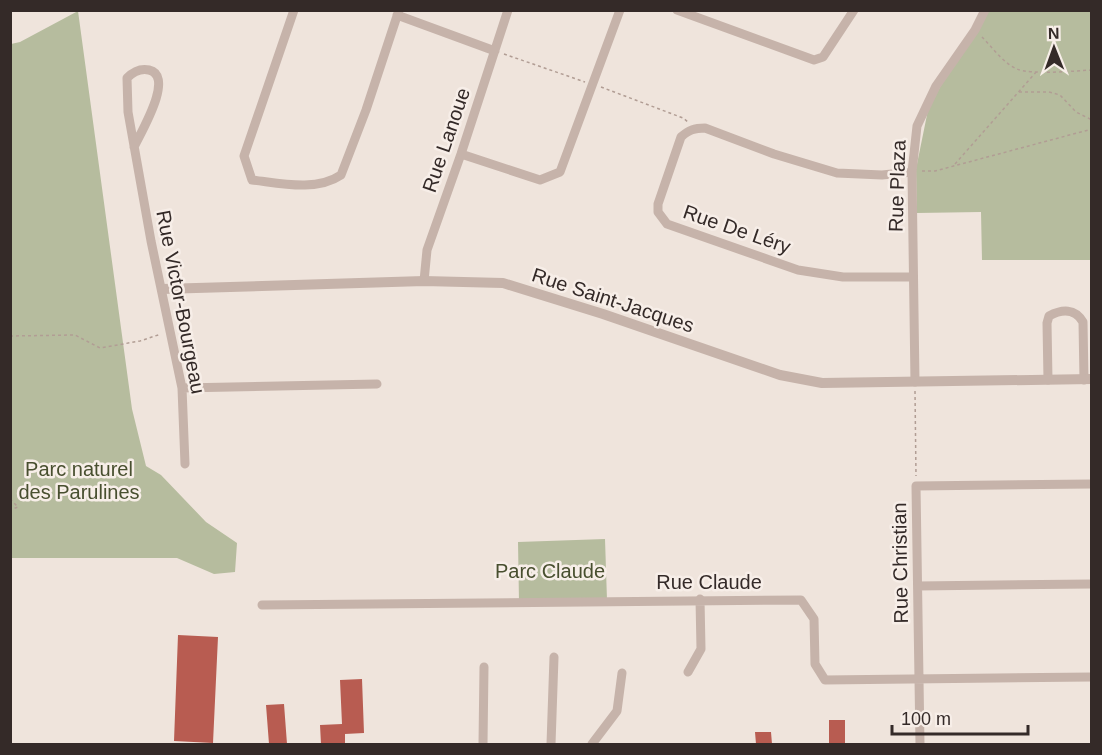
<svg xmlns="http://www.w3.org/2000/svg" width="1102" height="755" font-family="Arial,sans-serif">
<rect width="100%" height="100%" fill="#efe4dc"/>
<path fill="#b6bc9e" d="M78,11L132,409L146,466L161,475L206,522L237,543L235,572L214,574L177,558H11V44L20,42Z
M987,11H1091V260H982L981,212L917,213L916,169L929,105Z
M605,539L607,600L519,602L518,542Z"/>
<path fill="#b85c51" d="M178,635L218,637L213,743L174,741Z
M362,679L364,733L345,734V744H321L320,725L342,724L340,680Z
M284,704L287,744H269L266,705Z
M829,720H845V744H829Z
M755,732H771L772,744H756Z"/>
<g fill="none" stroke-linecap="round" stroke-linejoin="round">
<path stroke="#b19d94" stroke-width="1.5" stroke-dasharray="3 3" stroke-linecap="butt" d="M982,37C992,47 1003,63 1017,69C1032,75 1074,71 1092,70
M504,54L585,82
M601,87L683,118L688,122
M1019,92H1049L1060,95L1076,112L1092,120
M955,164L1037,71
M922,171H935L1092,129
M10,336L75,335L100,348L140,341L161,334
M915,391L916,476
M10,499L18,507L10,510"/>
<path stroke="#c6b3aa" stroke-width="9" d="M294,10L244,156L252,180C279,183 316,192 341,175L366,110L399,10
M677,10L814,60L823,57L854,10
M397,15L495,51
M134,147C141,132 175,76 149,70C140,68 133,72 127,78L128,112L151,241L182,388L185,464
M461,154L540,180L560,172L620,10
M912,172L882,175L837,173L774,154L705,128C694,128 689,130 681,137L658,204V212L667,224L798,270L843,277H913
M424,281L427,250L461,154L508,10
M1048,380L1047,323L1049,316C1062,309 1075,308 1083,322L1084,380
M915,382L912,172L917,126L936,86L975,30L985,10
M182,388L377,384
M918,586L1092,584
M262,605L801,600L814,619L815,664L825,680L1092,677
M688,672L701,649L700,599
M483,744L484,667
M551,744L554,657
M592,744L617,711L622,673
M920,744L916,486L1092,484"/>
<path stroke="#c6b3aa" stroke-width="10" d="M162,289L424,281L503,283L603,314L780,375L822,383L1092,379"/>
</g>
<g text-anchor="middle" stroke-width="5" stroke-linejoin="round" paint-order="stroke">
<g font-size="20" fill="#342a28" stroke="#f7eee8">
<text transform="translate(446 140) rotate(-71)" y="7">Rue Lanoue</text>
<text transform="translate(897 186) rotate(-88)" y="7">Rue Plaza</text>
<text transform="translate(737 229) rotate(19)" y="7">Rue De Léry</text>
<text transform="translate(613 300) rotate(18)" y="7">Rue Saint-Jacques</text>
<text transform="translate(181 302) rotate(79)" y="7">Rue Victor-Bourgeau</text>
<text transform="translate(900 563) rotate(-91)" y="7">Rue Christian</text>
<text x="709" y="589">Rue Claude</text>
</g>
<g font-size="20" fill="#484f2f" stroke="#f7eee8">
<text x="79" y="476">Parc naturel<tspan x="79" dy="23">des Parulines</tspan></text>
<text x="550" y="578">Parc Claude</text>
</g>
</g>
<rect width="1102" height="755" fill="none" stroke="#342a28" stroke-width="24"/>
<g transform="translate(1054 48) rotate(359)" stroke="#f7eee8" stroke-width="4.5" paint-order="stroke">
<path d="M0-4.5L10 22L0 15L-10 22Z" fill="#342a28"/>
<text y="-9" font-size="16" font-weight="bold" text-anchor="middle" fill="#342a28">N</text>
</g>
<path d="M892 725v9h136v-9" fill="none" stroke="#342a28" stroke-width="3"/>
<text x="901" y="725" font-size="18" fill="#342a28" stroke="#f7eee8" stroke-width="4.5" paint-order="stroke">100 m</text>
</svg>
